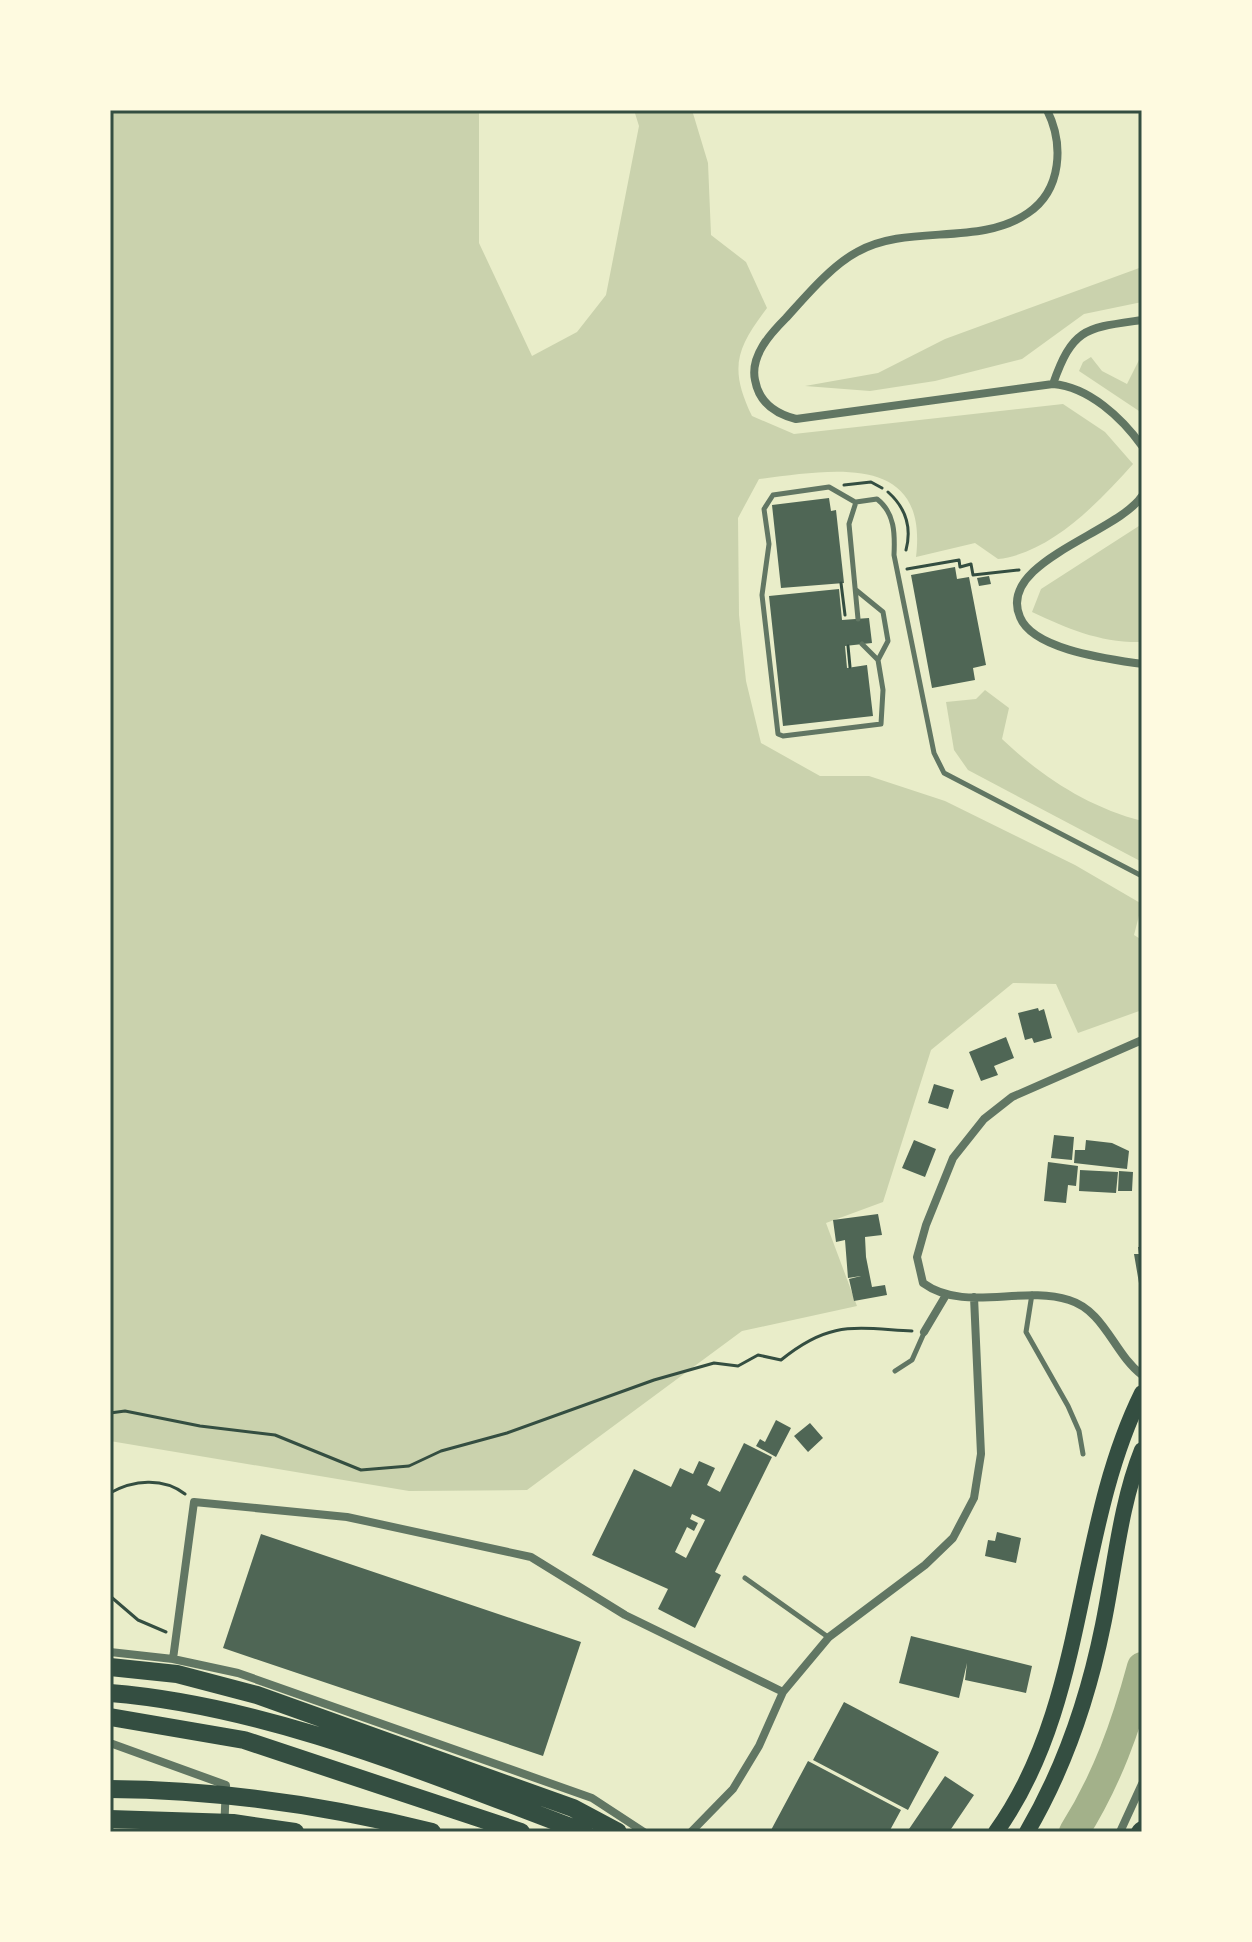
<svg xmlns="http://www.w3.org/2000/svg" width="1252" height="1942" font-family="'DejaVu Sans',sans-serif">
<rect width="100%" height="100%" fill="#e9edc9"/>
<path fill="#cad2ad" d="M110,110H479V243L532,356L577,332L606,295L639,126L634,110H692L708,163L711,235L746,262L767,308C736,349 729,368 752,416L794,434L1063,404L1105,432L1133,464C1099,502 1051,553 998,559L975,543L916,557C929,450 829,471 759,479L738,518L739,615L746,681L761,743L820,776H869L945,801L1075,865L1142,904L1134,935L1142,940V1010L1078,1033L1056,984L1013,983L931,1050L883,1202L826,1223L857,1306L742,1331L527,1490L409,1491L110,1441Z
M1142,267V302L1084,314L1022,359L935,381L870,391L805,386L878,373L945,339Z
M1142,354V413L1079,371L1083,362L1091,357L1102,371L1127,384Z
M1142,524V642C1101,643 1068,629 1032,612L1041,589Z
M985,690L1009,708L1002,739C1042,777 1088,807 1142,821V862L968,770L954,750L946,702L976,699Z"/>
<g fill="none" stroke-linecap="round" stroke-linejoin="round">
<path stroke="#a3b18a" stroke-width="30" d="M1074,1832C1107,1780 1126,1726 1142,1667"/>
</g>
<path fill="#4f6655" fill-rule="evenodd" d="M829,498L831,511L836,510L844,583L781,588L772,505Z
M955,567L957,579L969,577L986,665L973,668L975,680L932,688L911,575Z
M989,576L991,584L979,586L977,578Z
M839,589L842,620L869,618L872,643L845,646L847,668L867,665L873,716L783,726L769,596Z
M1038,1008L1039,1011L1044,1009L1052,1038L1034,1043L1032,1038L1025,1040L1018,1013Z
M1006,1037L1014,1058L994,1066L998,1075L981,1081L969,1052Z
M934,1084L954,1090L948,1109L928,1103Z
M1054,1135L1074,1137L1072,1160L1051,1158Z
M914,1140L936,1149L925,1177L902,1168Z
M1086,1140L1112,1143L1129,1151L1127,1169L1074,1163L1075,1150H1085Z
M1048,1162L1078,1166L1076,1186L1068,1185L1066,1203L1044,1201Z
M1080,1170L1118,1172L1116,1193L1079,1191Z
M1119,1171L1133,1172L1132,1191H1118Z
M878,1214L882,1235L865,1237L866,1257L872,1287L885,1285L887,1295L854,1301L849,1279L861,1276L848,1278L845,1240L836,1242L833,1220Z
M1138,1247H1142L1140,1289L1134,1254H1139Z
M776,1420L791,1428L776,1457L756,1446L760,1439L765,1442Z
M810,1423L823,1438L808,1452L794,1436Z
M744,1443L772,1457L715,1572L721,1575L695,1628L658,1609L668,1589L592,1555L634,1469L671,1487L680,1468L693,1474L699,1461L715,1468L707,1485L720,1492ZM692,1514L705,1520L686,1558L675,1552L687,1527L694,1531L698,1523L690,1519Z
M997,1532L1021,1538L1016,1563L985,1556L988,1540L995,1541Z
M261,1534L581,1642L543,1756L223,1648Z
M911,1636L1032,1666L1026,1693L965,1680L967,1663L959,1698L899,1683Z
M844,1702L939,1752L908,1810L813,1760Z
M808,1761L901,1810L889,1832H770Z
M945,1776L974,1795L949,1832H907Z"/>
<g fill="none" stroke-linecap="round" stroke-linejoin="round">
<path stroke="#344e41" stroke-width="3" d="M844,485L871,482L882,488
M888,492C906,508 912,527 906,550
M907,569L959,560L960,567L971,564L973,575L1019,570
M841,583L845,615
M848,646L850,667
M110,1413L125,1411L200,1426L275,1435L361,1470L409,1466L441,1451L507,1433L654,1380L714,1363L738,1366L758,1355L781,1360C830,1320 854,1328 912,1331
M110,1493C133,1480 163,1477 185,1494
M110,1596L138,1620L166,1632"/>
<path stroke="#617663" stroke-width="5" d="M855,502L829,487L773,495L764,509L769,544L762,595L778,734L783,736L881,724L883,690L878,660L862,644
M856,590L883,612L888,641L878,660
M858,619L849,524L856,502L877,499C895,513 895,534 894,555L934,753L944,773L1142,876
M1032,1294L1026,1332L1068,1406L1079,1431L1083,1454
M895,1371L912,1360L924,1333
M745,1578L828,1637"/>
<path stroke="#617663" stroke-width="8" d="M1047,110C1064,144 1062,190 1028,213C979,247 908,223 857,252C831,266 806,296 786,318C770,334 750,356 755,380C759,403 776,414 796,419L1053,384C1089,387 1122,418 1142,446
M1053,384C1073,327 1086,328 1142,320
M1142,496C1118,533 996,562 1020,617C1033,650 1109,659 1142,664
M1142,1040L1012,1097L984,1119L953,1158L926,1225L917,1257L923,1283C964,1313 1022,1285 1069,1300C1105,1311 1114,1354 1142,1375
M924,1332L946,1295
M110,1652L173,1659L238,1673L592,1798L644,1832
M173,1659L194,1502L347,1517L531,1557L625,1615L783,1692
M110,1743L226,1785L224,1832
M691,1832L733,1789L759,1746L783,1692L829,1637L925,1565L953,1538L974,1498L981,1454L974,1297
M1120,1832L1142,1784"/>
<path stroke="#344e41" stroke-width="16" d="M996,1832C1089,1702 1073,1533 1142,1393
M1027,1832C1065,1767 1088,1699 1103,1625C1115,1567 1120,1505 1142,1450"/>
<path stroke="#344e41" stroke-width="18" d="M110,1667L177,1674L257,1695L573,1808L618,1832
M110,1693C271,1706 434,1776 584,1832
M110,1717L244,1740L521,1832
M110,1789C221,1790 325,1805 432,1832
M110,1819L233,1823L295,1832
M1140,1832L1142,1830"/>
</g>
<rect width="1252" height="1942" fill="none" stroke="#fefae0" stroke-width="224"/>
<rect x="112" y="112" width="1028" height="1718" fill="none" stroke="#344e41" stroke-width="3"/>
</svg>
